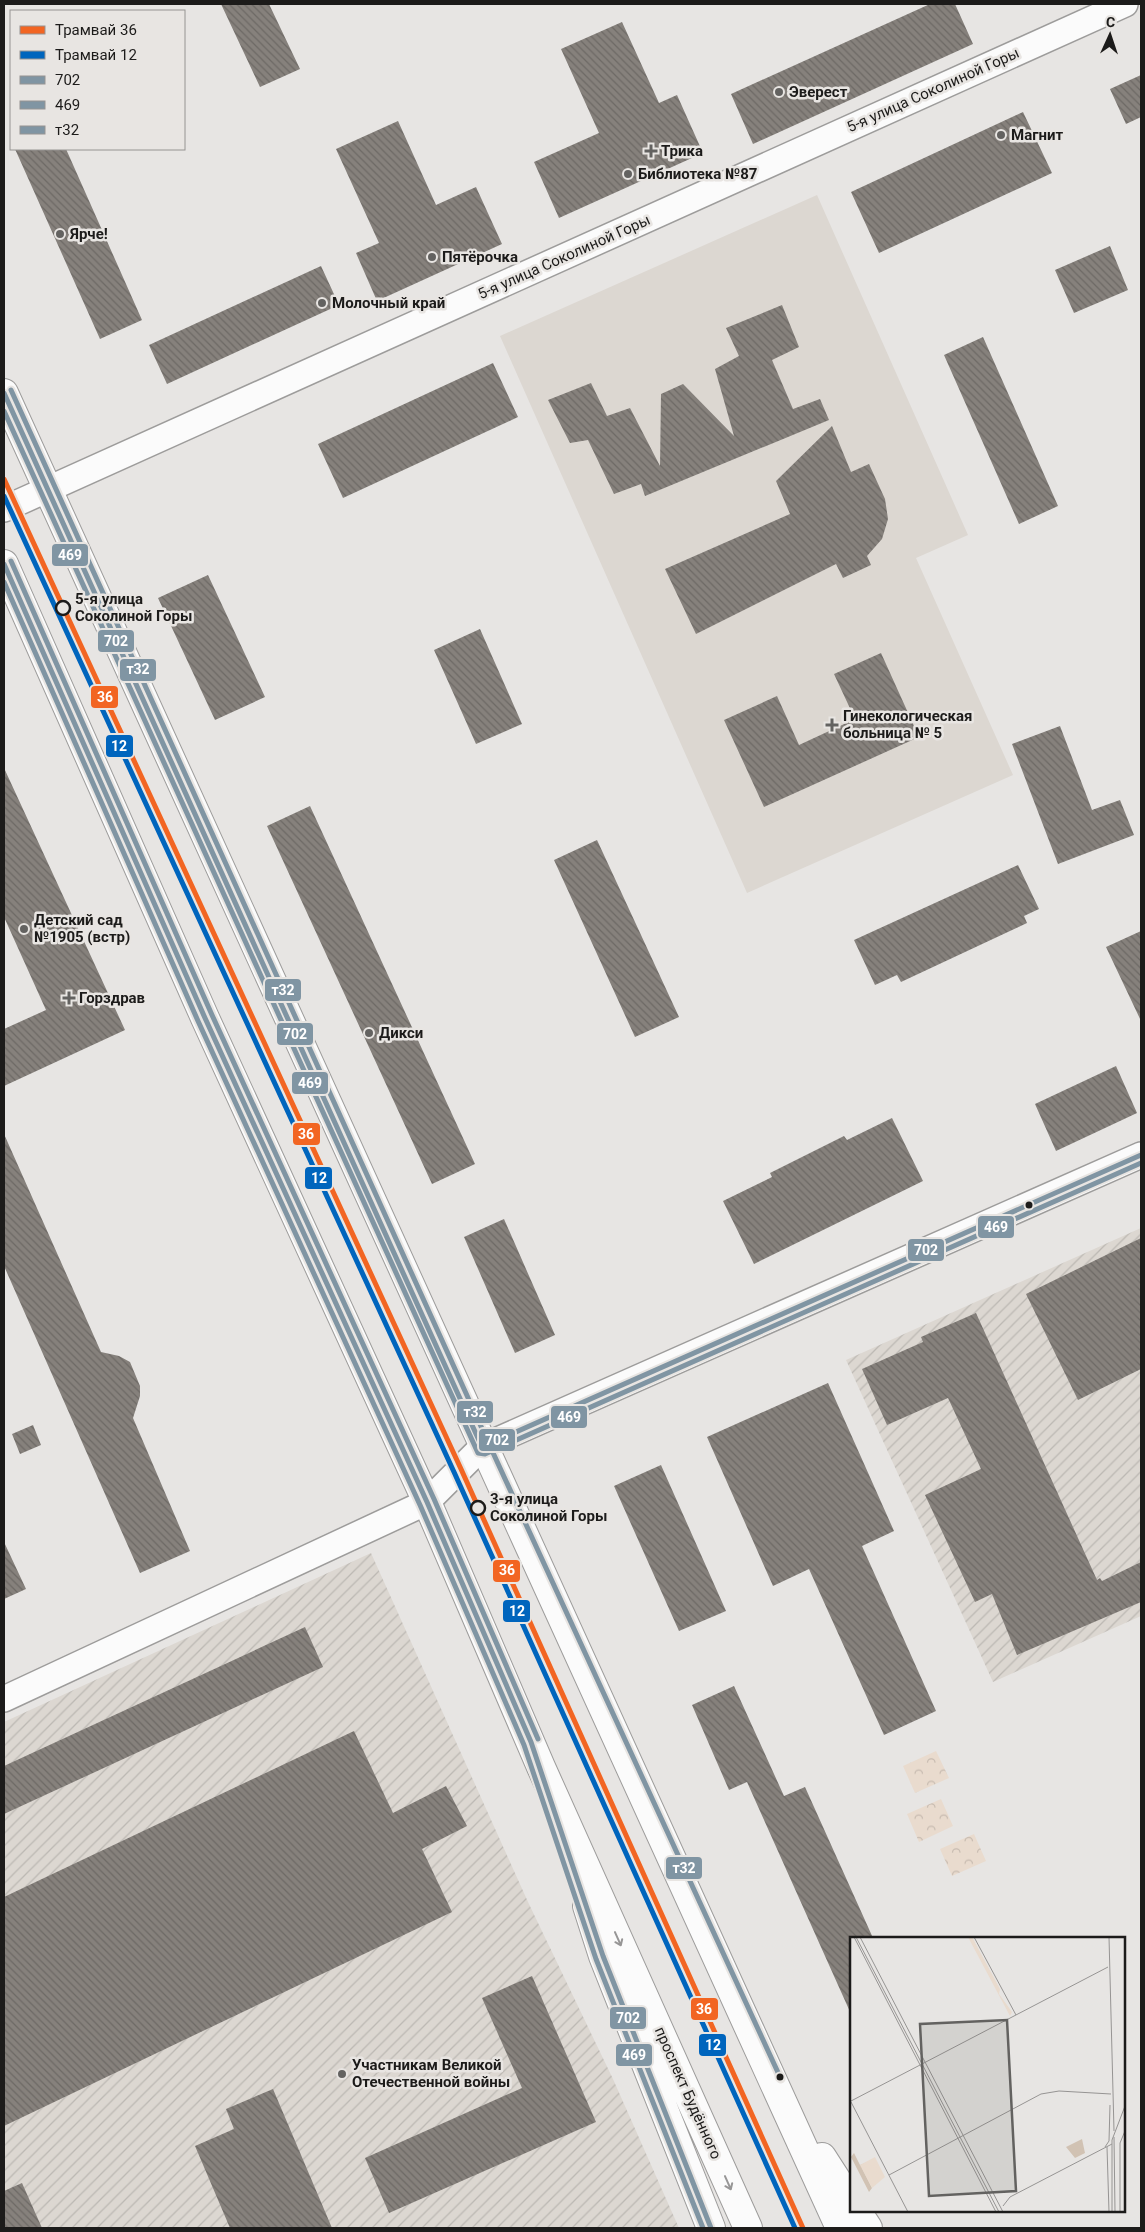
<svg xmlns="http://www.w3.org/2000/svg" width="1145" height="2232" font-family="Roboto,sans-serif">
<defs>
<pattern id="industrial-furrows" width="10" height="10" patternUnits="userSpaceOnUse" patternTransform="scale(1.25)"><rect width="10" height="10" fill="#dcd7d1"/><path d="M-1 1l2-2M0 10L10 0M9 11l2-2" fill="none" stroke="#bcb8b3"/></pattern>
<pattern id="park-crowns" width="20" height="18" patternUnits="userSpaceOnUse" patternTransform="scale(1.25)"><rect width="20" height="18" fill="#e9dbce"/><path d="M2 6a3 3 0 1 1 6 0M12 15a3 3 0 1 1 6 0" fill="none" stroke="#c7bbb0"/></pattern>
<pattern id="building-back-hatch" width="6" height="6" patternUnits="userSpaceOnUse" patternTransform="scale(1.25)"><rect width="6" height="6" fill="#86817c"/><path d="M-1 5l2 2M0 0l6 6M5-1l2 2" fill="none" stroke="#6d6965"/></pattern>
</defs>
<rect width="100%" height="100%" fill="#e7e5e3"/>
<path fill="#dcd7d1" d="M817,195L968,535L916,558L1013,775L747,893L500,336Z"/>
<path fill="url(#industrial-furrows)" d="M1141,1228V1616L993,1682L846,1360Z
M371,1553L528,1902L613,2079L679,2228H4V1722Z"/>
<path fill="url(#park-crowns)" d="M936,1751L949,1778L915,1793L903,1766Z
M941,1799L953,1826L919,1842L907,1814Z
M974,1834L986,1861L952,1876L940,1849Z"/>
<path fill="url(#building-back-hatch)" d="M221,4H269L300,69L260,87Z
M930,4H955L973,44L753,144L731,94Z
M622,22L659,103L677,95L703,153L559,218L534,162L599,133L561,49Z
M1141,75V117L1126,124L1110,89Z
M1023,112L1052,173L879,253L851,192Z
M398,121L436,205L476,187L502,244L377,301L356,253L379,243L336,149Z
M15,149H66L142,320L100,339Z
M1110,246L1128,290L1074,313L1055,270Z
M321,266L339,305L167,384L149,345Z
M782,305L799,347L772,360L793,409L820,399L829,420L645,496L641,484L614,494L588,440L570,443L548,400L591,383L607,416L630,408L660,466L661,394L683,384L734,436L715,369L739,356L726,328Z
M983,337L1058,506L1019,524L944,355Z
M493,363L518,417L343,498L318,444Z
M832,426L851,472L869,464L885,499L888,519L882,539L867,556L871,565L843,578L836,564L696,634L665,569L790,514L776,481Z
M208,575L265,697L215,720L158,598Z
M480,629L522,724L476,744L434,650Z
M881,653L919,737L764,807L724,720L777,696L799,745L855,719L834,674Z
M1060,726L1092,810L1120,800L1134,835L1058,864L1012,744Z
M4,768L125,1030L4,1086V1029L46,1010L4,917Z
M310,806L475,1164L432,1184L267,826Z
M597,840L679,1017L635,1037L554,860Z
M1018,865L1039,909L1024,916L1027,923L901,982L897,975L875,985L854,940Z
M1141,931V1021L1106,947Z
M1116,1066L1137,1113L1056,1151L1035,1104Z
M892,1118L923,1181L754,1264L723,1201L772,1177L770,1173L844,1136L847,1140Z
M4,1134L101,1352L119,1356L130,1362L140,1386V1396L133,1418L190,1551L140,1573L4,1266Z
M504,1219L555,1335L515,1353L464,1237Z
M1141,1238V1369L1078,1400L1026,1294Z
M976,1313L1097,1580L1100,1578L1102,1581L1141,1562V1602L1017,1655L992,1594L975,1602L925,1495L981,1469L948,1398L887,1425L862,1369L923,1342L921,1337Z
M828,1383L894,1531L862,1546L936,1711L884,1735L809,1569L773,1586L707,1437Z
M33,1425L41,1445L20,1454L12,1434Z
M661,1465L726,1611L679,1631L614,1486Z
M4,1542L26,1589L4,1599Z
M305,1627L323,1667L4,1814V1766Z
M734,1686L784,1796L805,1787L873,1938H851V2014L747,1782L729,1790L692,1705Z
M354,1731L393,1813L446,1786L467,1826L422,1849L452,1912L4,2126V1897Z
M532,1976L596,2122L389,2213L365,2158L522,2088L482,1998Z
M273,2089L332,2228H230L195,2146L234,2129L226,2109Z
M22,2183L42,2228H4V2191Z"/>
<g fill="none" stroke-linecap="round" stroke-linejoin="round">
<g stroke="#9d9c9b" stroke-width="28">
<path id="minor" d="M4,509L1125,4
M4,1699L427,1502L482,1447L1141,1155"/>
</g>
<g stroke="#9d9c9b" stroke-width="30">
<path id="secondary" d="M4,393L840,2228
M4,564L205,1018L427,1502L541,1767L748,2228
M587,1906L603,1956L711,2228
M822,2157L851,2202
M857,2211L868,2228"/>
</g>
<use href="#minor" stroke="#fbfbfb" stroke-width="25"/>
<use href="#secondary" stroke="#fbfbfb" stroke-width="28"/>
<g stroke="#e8e5e2" stroke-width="9">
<path id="bus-1" d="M4,393L482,1447L1141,1155
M4,564L205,1018L427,1502L531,1742L603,1956L711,2228"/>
</g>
<g stroke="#e8e5e2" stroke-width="9">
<path id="bus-2" d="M4,411L478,1453L485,1454L1141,1163
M4,582L198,1021L420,1505L524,1745L596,1959L703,2228"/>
</g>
<g stroke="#e8e5e2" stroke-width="9">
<path id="bus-3" d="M11,390L489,1444L781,2079
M11,561L212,1015L434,1499L538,1739"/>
</g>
<use href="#bus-1" stroke="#8095a3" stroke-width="5"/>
<use href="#bus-2" stroke="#8095a3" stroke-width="5"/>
<use href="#bus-3" stroke="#8095a3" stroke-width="5"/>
<g stroke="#e8e5e2" stroke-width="9">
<path id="tram-1" d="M4,479L461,1469L803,2228"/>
</g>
<g stroke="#e8e5e2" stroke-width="9">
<path id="tram-2" d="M4,496L454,1472L795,2228"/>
</g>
<use href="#tram-1" stroke="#f26522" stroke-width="5"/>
<use href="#tram-2" stroke="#0065bd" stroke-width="5"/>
</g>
<defs><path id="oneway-shaft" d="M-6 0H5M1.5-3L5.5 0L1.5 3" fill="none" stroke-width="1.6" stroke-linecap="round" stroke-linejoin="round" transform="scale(1.25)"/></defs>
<g stroke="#979696">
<use href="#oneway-shaft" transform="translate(618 1939) rotate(66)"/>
<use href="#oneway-shaft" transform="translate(728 2183) rotate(66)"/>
</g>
<g fill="#636260" stroke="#e8e5e2" stroke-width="2">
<circle cx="779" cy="92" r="5"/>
<circle cx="1001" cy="135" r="5"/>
<path d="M648.5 143.5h5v5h5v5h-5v5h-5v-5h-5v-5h5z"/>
<circle cx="628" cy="174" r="5"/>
<circle cx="60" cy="234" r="5"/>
<circle cx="432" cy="257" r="5"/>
<circle cx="322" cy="303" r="5"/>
<path d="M829.5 717.5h5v5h5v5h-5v5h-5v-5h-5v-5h5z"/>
<circle cx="24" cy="929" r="5"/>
<path d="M66.5 990.5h5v5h5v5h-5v5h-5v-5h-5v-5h5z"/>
<circle cx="369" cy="1033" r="5"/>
<circle cx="342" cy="2074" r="5"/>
</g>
<g fill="#e8e5e2" stroke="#1c1b1a" stroke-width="2.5">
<circle cx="63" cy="608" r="7"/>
<circle cx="478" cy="1508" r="7"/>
</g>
<g fill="#1c1b1a" stroke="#e8e5e2" stroke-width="2">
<circle cx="1029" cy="1205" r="4.5"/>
<circle cx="780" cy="2077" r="4.5"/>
</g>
<g text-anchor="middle" stroke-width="5" stroke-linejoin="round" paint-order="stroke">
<g font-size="15" fill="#1c1b1a" stroke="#e8e5e2">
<text transform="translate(933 90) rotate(-24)" y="5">5-я улица Соколиной Горы</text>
<text transform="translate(564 257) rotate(-24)" y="5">5-я улица Соколиной Горы</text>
<text transform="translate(688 2093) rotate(66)" y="5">проспект Будённого</text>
</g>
<g font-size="15" font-weight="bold" fill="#1c1b1a" stroke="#e8e5e2" text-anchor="start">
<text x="789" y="97">Эверест</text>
<text x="1011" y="140">Магнит</text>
<text x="661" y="156">Трика</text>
<text x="638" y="179">Библиотека №87</text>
<text x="70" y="239">Ярче!</text>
<text x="442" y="262">Пятёрочка</text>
<text x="332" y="308">Молочный край</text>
<text x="843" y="721">Гинекологическая<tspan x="843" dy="17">больница № 5</tspan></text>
<text x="34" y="925">Детский сад<tspan x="34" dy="17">№1905 (встр)</tspan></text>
<text x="79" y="1003">Горздрав</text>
<text x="379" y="1038">Дикси</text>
<text x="352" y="2070">Участникам Великой<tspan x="352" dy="17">Отечественной войны</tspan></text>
</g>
<g font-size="15" font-weight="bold" fill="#1c1b1a" stroke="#e8e5e2" text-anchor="start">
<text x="75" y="604">5-я улица<tspan x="75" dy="17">Соколиной Горы</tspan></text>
<text x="490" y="1504">3-я улица<tspan x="490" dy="17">Соколиной Горы</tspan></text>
</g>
</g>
<g transform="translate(850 1937)">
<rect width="275" height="275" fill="#e7e5e3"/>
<path d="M118,0H122L150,52L149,57L162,75L160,79Z" fill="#e9dbce"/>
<path d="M232,202L235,216L225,221L216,210ZM4,216L10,228L20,224L12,231L22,251L19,255L1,220Z" fill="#d1c2b3"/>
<path d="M25,220L35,240L22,251L10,228Z" fill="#e9dbce"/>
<path fill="none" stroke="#969493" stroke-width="1" d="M4,0L146,275M6,0L149,275M10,0L153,275M124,0L166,78M259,0L264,194M1,164L258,30M1,165L58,275M264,200L265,275M255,210L259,204L260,168M257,210L259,275M39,238L191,157L209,154L261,157M153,269L160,260L262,207M262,275V203L275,169M270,275V206L275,194"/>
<path fill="#636260" fill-opacity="0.15" stroke="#636260" stroke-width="2.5" d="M157,83L166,254L79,259L70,87Z"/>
<rect width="275" height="275" fill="none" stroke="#1c1b1a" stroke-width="2.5"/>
</g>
<g stroke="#e8e5e2" stroke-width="2">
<rect x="51" y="543" width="38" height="24" rx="5" fill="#8095a3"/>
<rect x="97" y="629" width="38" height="24" rx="5" fill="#8095a3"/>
<rect x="119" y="658" width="38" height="24" rx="5" fill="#8095a3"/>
<rect x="90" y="685" width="29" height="24" rx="5" fill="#f26522"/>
<rect x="105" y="734" width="29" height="24" rx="5" fill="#0065bd"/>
<rect x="264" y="978" width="38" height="24" rx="5" fill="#8095a3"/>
<rect x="276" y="1022" width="38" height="24" rx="5" fill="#8095a3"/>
<rect x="291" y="1071" width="38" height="24" rx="5" fill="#8095a3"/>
<rect x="292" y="1122" width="29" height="24" rx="5" fill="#f26522"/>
<rect x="304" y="1166" width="29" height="24" rx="5" fill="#0065bd"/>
<rect x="977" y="1215" width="38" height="24" rx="5" fill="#8095a3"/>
<rect x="907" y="1238" width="38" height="24" rx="5" fill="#8095a3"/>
<rect x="456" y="1400" width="38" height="24" rx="5" fill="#8095a3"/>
<rect x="550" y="1405" width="38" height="24" rx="5" fill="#8095a3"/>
<rect x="478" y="1428" width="38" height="24" rx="5" fill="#8095a3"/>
<rect x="492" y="1559" width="29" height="24" rx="5" fill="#f26522"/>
<rect x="502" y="1599" width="29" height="24" rx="5" fill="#0065bd"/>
<rect x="665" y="1856" width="38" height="24" rx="5" fill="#8095a3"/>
<rect x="690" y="1997" width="29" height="24" rx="5" fill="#f26522"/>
<rect x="609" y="2006" width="38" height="24" rx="5" fill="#8095a3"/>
<rect x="698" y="2033" width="29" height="24" rx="5" fill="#0065bd"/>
<rect x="615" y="2043" width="38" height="24" rx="5" fill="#8095a3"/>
</g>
<g font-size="14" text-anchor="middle" font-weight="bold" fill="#fff">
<text x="70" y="560">469</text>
<text x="116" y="646">702</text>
<text x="138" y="674">т32</text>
<text x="105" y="702">36</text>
<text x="119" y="751">12</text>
<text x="283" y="995">т32</text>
<text x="295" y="1039">702</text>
<text x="310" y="1088">469</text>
<text x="306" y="1139">36</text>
<text x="319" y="1183">12</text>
<text x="996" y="1232">469</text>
<text x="926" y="1255">702</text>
<text x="475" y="1417">т32</text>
<text x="569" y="1422">469</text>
<text x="497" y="1445">702</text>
<text x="507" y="1575">36</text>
<text x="517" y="1616">12</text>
<text x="684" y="1873">т32</text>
<text x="704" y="2014">36</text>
<text x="628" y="2023">702</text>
<text x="713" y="2050">12</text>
<text x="634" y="2060">469</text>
</g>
<rect width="1145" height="2232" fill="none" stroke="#1c1b1a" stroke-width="10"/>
<rect x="10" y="10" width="175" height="140" fill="#e8e5e2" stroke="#969492"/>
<rect x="20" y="26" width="25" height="8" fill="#f26522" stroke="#969492"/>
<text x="55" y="35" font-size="15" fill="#1c1b1a">Трамвай 36</text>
<rect x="20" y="51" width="25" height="8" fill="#0065bd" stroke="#969492"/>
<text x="55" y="60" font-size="15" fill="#1c1b1a">Трамвай 12</text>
<rect x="20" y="76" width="25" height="8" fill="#8095a3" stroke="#969492"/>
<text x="55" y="85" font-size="15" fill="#1c1b1a">702</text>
<rect x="20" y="101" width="25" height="8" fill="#8095a3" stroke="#969492"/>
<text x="55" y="110" font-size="15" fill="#1c1b1a">469</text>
<rect x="20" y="126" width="25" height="8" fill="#8095a3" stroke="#969492"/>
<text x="55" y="135" font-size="15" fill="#1c1b1a">т32</text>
<g transform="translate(1110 35) rotate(3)" stroke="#e8e5e2" stroke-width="4" paint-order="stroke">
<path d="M0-4L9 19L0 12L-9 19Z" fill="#1c1b1a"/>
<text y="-8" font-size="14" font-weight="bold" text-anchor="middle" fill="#1c1b1a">С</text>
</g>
</svg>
